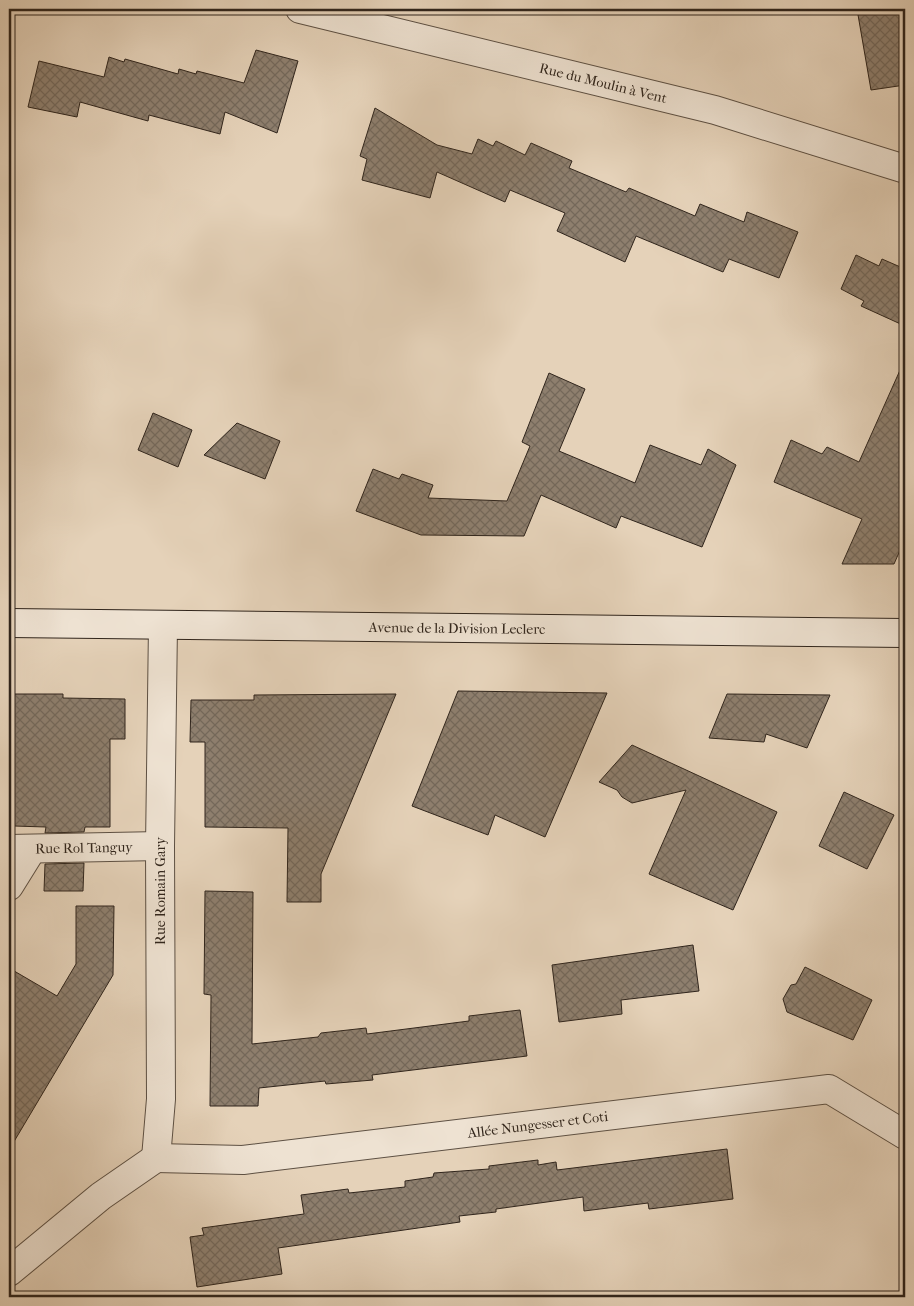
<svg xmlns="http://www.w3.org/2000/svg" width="914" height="1306" font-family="'IM FELL French Canon',serif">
<defs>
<pattern id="building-cross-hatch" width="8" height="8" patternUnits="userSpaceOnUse" patternTransform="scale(1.25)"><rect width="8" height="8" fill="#8e7f6e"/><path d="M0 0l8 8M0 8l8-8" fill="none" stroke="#74685a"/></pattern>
</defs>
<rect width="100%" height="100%" fill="#e5d2b9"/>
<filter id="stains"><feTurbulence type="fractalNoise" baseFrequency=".004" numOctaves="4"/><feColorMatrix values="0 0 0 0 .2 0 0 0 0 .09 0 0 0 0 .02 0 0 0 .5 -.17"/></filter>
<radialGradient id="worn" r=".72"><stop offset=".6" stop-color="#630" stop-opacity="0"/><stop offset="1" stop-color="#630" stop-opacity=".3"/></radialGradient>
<path fill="url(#building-cross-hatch)" stroke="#30251c" d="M857,9H905V85L871,90Z
M256,50L298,61L277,133L225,112L220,134L149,115L148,121L80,102L77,117L28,107L39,61L104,77L109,57L124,62L125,59L178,74L179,69L196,74L197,71L244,83Z
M375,108L437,145L472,154L478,139L493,146L496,141L525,155L531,143L572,161L569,168L626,192L629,188L695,216L700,204L744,222L747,212L798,232L779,278L729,259L723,272L636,236L625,262L557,231L565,213L510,190L505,202L437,172L430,198L362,180L367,159L360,156Z
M856,255L879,266L882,259L905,269V326L861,306L864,301L841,289Z
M905,359V539L894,564H842L862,519L774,482L791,440L822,454L827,447L859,462Z
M549,373L585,389L559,451L635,483L650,445L701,465L708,449L736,465L702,547L621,516L616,528L541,495L524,536L421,535L356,511L373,469L399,479L402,474L433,485L428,498L507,501L530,446L522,442Z
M153,413L192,430L178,467L138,450Z
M237,423L280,441L265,479L204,455Z
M458,691L607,693L545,837L495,815L488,835L412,806Z
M9,694H63V698L125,699V739H110V827H85L84,832L45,833L46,827L14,826V741H9Z
M396,694L321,874V902H287L288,828L205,827V742H190L191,700H254V695Z
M727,694L830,695L807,748L766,734L764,742L709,738Z
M632,745L777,812L733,910L649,874L686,790L632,803L622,797L617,790L599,782Z
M844,792L894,815L867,869L819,846Z
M84,863L83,891H44L45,864Z
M205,891L253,892L252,1044L318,1037L321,1033L366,1028L367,1034L469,1021V1016L520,1010L527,1056L372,1075L373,1080L326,1084L325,1081L259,1088L258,1106H210L211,995L204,994Z
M76,906H114L113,975L9,1150V968L57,996L76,964Z
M693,945L699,991L621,1000L622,1014L559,1022L552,965Z
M805,967L872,1000L853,1040L787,1012L783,999L791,985L796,984Z
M727,1149L733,1199L649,1209L648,1203L584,1211L583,1197L496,1209V1212L459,1216L460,1222L278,1248L282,1274L197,1287L190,1237L204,1235L202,1228L304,1214L301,1195L348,1189L349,1193L405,1187V1181L433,1177L434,1173L489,1169V1166L538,1160V1165L556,1162L557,1170Z"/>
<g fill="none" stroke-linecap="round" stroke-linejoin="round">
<g stroke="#5d5043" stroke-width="30">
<g id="street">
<path id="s1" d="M300,9L715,110L905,169"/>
<path id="s2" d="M9,849L160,846"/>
<path d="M9,886L32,849"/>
<path id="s3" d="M156,1158L243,1160L829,1089L905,1135"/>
<path d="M156,1158L161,1099L160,846L163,625"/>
<path d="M9,1272L101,1196L156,1158"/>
</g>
</g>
<g stroke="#30251c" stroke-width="30">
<g id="secondary">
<path id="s4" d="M9,623L905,633"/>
</g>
</g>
<use href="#street" stroke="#eee2d2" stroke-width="28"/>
<use href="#secondary" stroke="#eee2d2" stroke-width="28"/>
</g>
<g text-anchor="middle" stroke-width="4" stroke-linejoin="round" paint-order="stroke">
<g font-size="14" fill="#30251c" stroke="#eee2d2">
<text dy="5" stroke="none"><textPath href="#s1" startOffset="312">Rue du Moulin à Vent</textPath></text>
<text dy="5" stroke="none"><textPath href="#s4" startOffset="448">Avenue de la Division Leclerc</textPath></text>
<text dy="5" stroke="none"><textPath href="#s2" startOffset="75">Rue Rol Tanguy</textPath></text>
<text transform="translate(160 891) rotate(-90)" y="5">Rue Romain Gary</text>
<text dy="5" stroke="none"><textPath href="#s3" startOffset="384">Allée Nungesser et Coti</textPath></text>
</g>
</g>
<rect width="914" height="1306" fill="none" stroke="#e5d2b9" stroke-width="30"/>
<rect x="10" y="10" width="894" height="1286" fill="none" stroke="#30251c" stroke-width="2.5"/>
<rect x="15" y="15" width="884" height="1276" fill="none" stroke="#30251c"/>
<rect width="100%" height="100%" filter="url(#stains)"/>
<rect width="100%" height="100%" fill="url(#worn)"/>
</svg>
